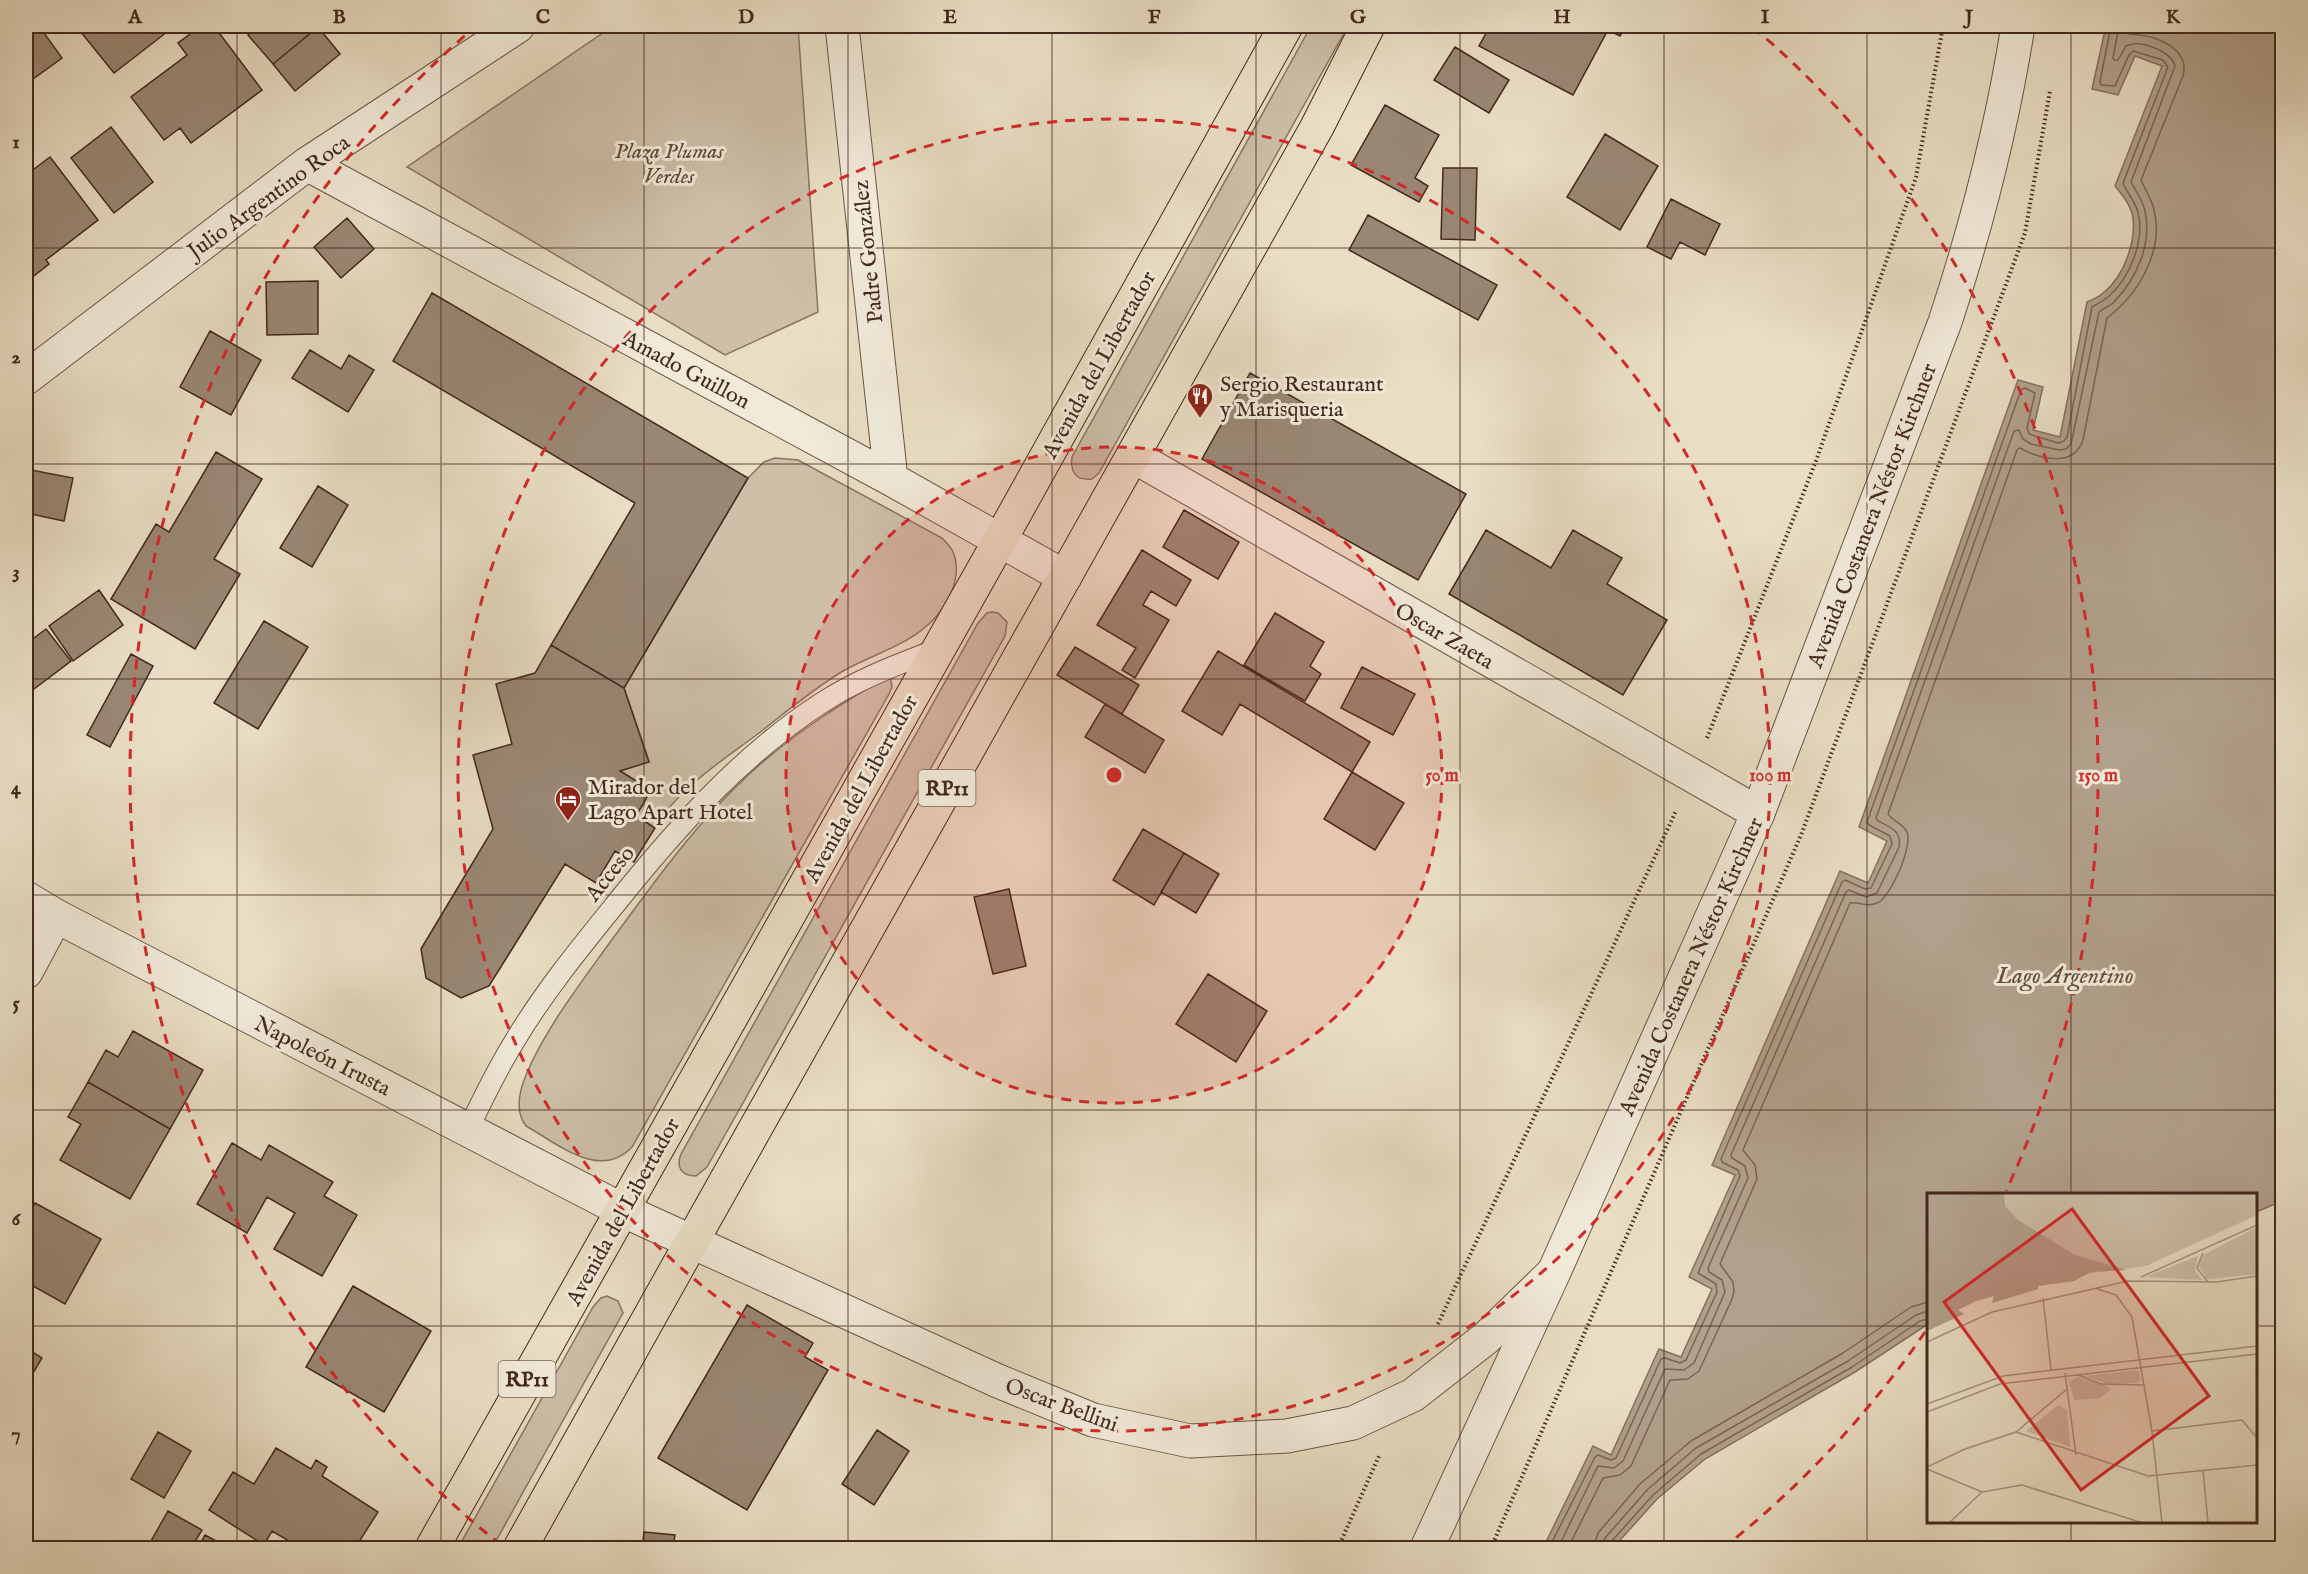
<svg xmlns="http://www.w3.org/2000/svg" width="2308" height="1574" font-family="'IM FELL English',serif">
<rect width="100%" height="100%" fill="#e9dec4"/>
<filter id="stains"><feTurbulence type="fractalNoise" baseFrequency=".00333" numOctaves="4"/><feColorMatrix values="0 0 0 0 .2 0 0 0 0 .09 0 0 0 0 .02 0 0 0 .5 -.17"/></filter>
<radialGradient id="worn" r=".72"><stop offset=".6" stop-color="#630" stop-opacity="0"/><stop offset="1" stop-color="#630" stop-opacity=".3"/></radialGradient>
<path fill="#cdbfa8" stroke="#887462" stroke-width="1.5" d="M613,26H798L818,312L725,355L407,167Z
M1311,26H1348L1099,473L1092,479C1076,481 1070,472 1072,457Z
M775,458L798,460L942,538C946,542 951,547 953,552C963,575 949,603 934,619C910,645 873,654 843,671C813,689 786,712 759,733C722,761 678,788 655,828L636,816L651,790L620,771L649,761L624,688L748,478L764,462Z
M992,612L998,613L1007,622L1005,636L707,1167L696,1176C681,1176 676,1167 681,1154L978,623L987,613Z
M890,675L892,687L889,694L632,1147C600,1181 558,1144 526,1126C515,1112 519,1092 526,1075C544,1031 580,984 608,945C655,881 702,814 763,762C802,728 846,701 890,675Z
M607,1296L618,1301L623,1313L492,1548H458L593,1307L601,1298Z"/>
<path fill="#b1a08b" stroke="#85705f" stroke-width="1.5" d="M2106,26H2282V1201L2256,1212V1194H1928V1324L1855,1372L1705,1459L1657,1499L1613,1548H1543L1593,1446L1611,1455L1659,1349L1681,1357L1712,1289L1689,1277L1735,1175L1712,1165L1840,871L1868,883L1887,841L1859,827L2018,380L2043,387L2033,430L2060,437L2087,302C2092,300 2099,297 2103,293C2124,277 2138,239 2132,213C2129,203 2122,194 2115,186L2162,66L2135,56L2118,95L2092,89Z"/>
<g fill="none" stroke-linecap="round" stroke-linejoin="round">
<path stroke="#7a6454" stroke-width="1.5" d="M1549,1548L1595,1457L1598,1455L1611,1460L1616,1458L1661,1359L1665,1358L1680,1363L1686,1360L1717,1292L1716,1284L1698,1273L1740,1176L1738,1170L1722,1162L1721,1159L1842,882L1845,880L1865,889L1871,888L1892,844L1890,836L1869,825L1867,822L2021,390L2025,388L2035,393L2027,428L2029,434L2058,443L2064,441L2067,437L2092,307C2097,304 2103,301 2108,297C2130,278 2145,241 2138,212C2135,201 2127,193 2123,183L2168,67L2163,60L2133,51L2129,55L2115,86L2101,85L2100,82L2111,26
M1558,1548L1598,1466L1614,1468L1623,1461L1665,1369L1684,1370L1694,1363L1725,1292L1722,1280L1709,1272L1708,1268L1748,1178L1745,1166L1732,1158L1731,1155L1846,892L1849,890L1866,897L1877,893L1899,847C1902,831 1890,827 1878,821L1876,818L2014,431L2019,430L2023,439L2031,444L2059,450L2066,449L2071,444L2099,312C2104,308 2110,306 2114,302C2137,278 2152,244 2145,211C2143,201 2136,191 2131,182L2175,66C2171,51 2140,39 2126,46L2118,60H2114L2113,58L2119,26
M1568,1548L1603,1478L1620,1475L1631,1466L1670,1380L1688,1379L1699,1371L1732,1299L1734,1291L1733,1282L1720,1264L1757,1179L1755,1165L1743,1150L1850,903C1859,901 1867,908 1877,903C1891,897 1913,846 1907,832C1903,823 1892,821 1888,814L2017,450L2020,448C2040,459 2074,468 2083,440L2107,318C2139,294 2166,248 2153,206C2150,197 2145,189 2141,180L2183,76C2191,47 2152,34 2129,34L2128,26
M1593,1548L1598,1533L1640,1484L1691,1441L1843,1353L1911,1307L1928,1302
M1602,1548L1605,1538L1648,1489L1696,1448L1848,1361L1916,1315L1928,1311
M1610,1548L1611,1542L1653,1495L1701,1454L1852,1367L1920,1321L1928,1319"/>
</g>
<path fill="#998774" stroke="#43281d" stroke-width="1.5" d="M26,26H39L62,58L26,84Z
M76,26H162L167,32L114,73Z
M201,26H214L262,90L191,143L180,128L164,140L131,97L187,55L178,43Z
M259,26H316L318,27L273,64L248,35Z
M1490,26H1626L1620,36L1608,30L1573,95L1479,46Z
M318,27L340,54L295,91L273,64Z
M1455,47L1509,80L1489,113L1434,80Z
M1385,105L1439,135L1415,178L1428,186L1419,202L1351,165Z
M111,127L153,182L114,213L71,158Z
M1605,134L1658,166L1620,230L1567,197Z
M50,157L98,220L46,260L49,264L26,282V196L30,192L26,185V175Z
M1443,168H1477L1475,240L1441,239Z
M1671,199L1720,224L1705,255L1680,242L1671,259L1647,247Z
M1368,215L1497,285L1478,320L1349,250Z
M347,218L374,249L341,278L314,247Z
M318,281V334L267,335L266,282Z
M432,293L748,478L624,688L551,645L635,503L393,361Z
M210,331L261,360L231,415L180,387Z
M310,350L341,369L349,355L374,370L348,412L292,378Z
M1250,373L1466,494L1418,580L1202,459Z
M216,452L262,479L214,559L240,574L195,649L111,599L156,524L169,532Z
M26,469L73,478L64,521L26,513Z
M318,486L348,505L312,567L280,548Z
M1184,510L1239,542L1218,579L1163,547Z
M1486,530L1551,568L1573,530L1622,558L1607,584L1667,620L1623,695L1449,594Z
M1142,550L1191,580L1176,606L1151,591L1143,605L1169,620L1135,678L1122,670L1136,648L1097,625Z
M99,590L123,625L73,661L49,626Z
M1275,613L1324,642L1310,666L1321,674L1305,701L1244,665Z
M264,621L308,647L258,729L214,703Z
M46,629L71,661L30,692L26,686V644Z
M551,645L624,688L649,762L620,771L651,790L636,816L655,828L634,862L615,851L596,883L565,864L489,986L461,998L426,978L421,949L493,829L473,755L512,744L496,684L535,673Z
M1075,647L1139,685L1122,714L1057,675Z
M1218,651L1370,742L1352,772L1240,704L1222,735L1182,711Z
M131,654L153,666L110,747L87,735Z
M1362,667L1415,694L1393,735L1341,708Z
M1105,704L1164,740L1145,773L1085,737Z
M1352,772L1404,803L1375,850L1324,819Z
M1143,829L1184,853L1154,905L1113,880Z
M1184,853L1219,874L1196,913L1161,892Z
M1009,889L1026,966L993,974L974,897Z
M1208,974L1267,1011L1236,1062L1176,1024Z
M133,1031L203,1070L170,1129L88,1082L106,1050L118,1057Z
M88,1082L170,1129L130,1199L60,1160L81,1124L68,1117Z
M232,1143L261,1160L269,1145L333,1182L324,1196L357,1215L322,1276L274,1249L295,1213L267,1197L247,1233L197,1204Z
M35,1203L101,1239L65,1304L26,1282V1221Z
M353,1286L431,1331L384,1412L306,1367Z
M747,1305L813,1343L805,1357L828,1370L747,1510L658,1458Z
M26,1348L42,1358L26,1385Z
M877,1430L909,1451L874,1505L842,1484Z
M158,1432L191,1451L164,1498L131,1479Z
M276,1448L311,1469L316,1460L327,1467L322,1476L378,1512L355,1548H301L272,1531L264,1545L209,1510L233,1472L254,1484Z
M168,1511L202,1530L191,1548H147Z
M644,1532L675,1535L673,1548H642Z
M205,1535L229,1548H198Z"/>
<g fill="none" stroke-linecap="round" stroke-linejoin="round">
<g stroke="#6c5647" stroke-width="22">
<path id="service" d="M468,1130C482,1100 497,1070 514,1042C545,990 584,943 622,896C681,823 744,753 823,702C860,678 899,664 938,649"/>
</g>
<g stroke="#6c5647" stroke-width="35">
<path id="minor" d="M842,26L891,479
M307,164L891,479L1065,577
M26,378L307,164L518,26
M1133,456L1758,813
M26,898L56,916L622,1210L998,1381L1093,1420L1190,1441L1287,1436L1353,1423L1413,1395L1486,1338L1553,1273
M26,972L56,916"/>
</g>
<g stroke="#6c5647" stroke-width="35">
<path id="tertiary" d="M1427,1548L1554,1272L1758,813L1945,322C1977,225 2002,127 2018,26"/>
</g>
<g stroke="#43281d" stroke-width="35">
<path id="primary" d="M432,1548L1000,540L1286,26
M520,1548L1317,127L1368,26"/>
</g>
<path stroke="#43281d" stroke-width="4" stroke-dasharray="1.5 3" stroke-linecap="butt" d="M1707,738L1816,461L1916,177L1943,26
M1438,1324L1676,811
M1338,1548L1379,1456
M1491,1548L1801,835L2025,233L2050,91"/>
<use href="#service" stroke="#f1ead9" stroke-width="20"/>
<use href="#minor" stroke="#f1ead9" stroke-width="33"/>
<use href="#tertiary" stroke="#f1ead9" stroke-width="33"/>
<use href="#primary" stroke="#e9dec4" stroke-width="33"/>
</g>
<path fill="none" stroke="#43281d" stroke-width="1.5" stroke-opacity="0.55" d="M237,26V1548M441,26V1548M644,26V1548M848,26V1548M1052,26V1548M1256,26V1548M1460,26V1548M1664,26V1548M1867,26V1548M2071,26V1194M26,248H2282M26,464H2282M26,679H2282M26,895H2282M26,1110H2282M26,1326H1928M2256,1326H2282M2071,1522V1548"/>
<circle cx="1114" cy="775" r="328" fill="#d62828" fill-opacity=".12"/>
<g fill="none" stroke="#d62828" stroke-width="3" stroke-dasharray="10 8">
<circle cx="1114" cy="775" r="328"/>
<circle cx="1114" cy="775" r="656"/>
<path d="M1925 1332A984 984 0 0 1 1727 1545M501 1545A984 984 0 0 1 475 27M1753 27A984 984 0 0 1 2006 1191"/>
</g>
<defs>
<g id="restaurant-pin" transform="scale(1.35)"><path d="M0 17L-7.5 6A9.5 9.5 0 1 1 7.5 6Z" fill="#8f2418" stroke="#f1ead9"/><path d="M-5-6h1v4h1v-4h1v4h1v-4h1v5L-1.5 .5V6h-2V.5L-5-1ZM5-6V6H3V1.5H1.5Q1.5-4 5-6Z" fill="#fff"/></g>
<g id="hotel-pin" transform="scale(1.35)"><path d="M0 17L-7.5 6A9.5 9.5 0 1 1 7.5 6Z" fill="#8f2418" stroke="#f1ead9"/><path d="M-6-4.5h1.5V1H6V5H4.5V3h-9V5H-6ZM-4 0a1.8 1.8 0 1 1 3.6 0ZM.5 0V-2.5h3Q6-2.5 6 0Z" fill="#fff"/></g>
</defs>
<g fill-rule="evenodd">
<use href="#restaurant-pin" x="1200" y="396"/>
<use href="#hotel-pin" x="568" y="799"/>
</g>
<g text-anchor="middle" stroke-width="6" stroke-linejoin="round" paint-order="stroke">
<g fill="#f1ead9" stroke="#776255" stroke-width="1.5">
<rect x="918.5" y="770" width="57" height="36" rx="4.5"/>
<rect x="498.5" y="1361" width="57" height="36" rx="4.5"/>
</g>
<g font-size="21" font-weight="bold" fill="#43281d">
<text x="947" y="795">RP11</text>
<text x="527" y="1386">RP11</text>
</g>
<g font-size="22" font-style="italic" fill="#5f4639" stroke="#f1ead9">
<text x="669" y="158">Plaza Plumas<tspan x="669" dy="25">Verdes</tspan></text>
</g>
<g font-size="22" fill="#43281d" stroke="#f1ead9">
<text transform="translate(268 196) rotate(-36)" y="8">Julio Argentino Roca</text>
<text transform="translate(867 252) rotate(-96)" y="8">Padre González</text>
<text transform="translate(1098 364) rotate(-61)" y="8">Avenida del Libertador</text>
<text transform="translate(687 369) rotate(28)" y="8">Amado Guillon</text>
<text transform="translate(1871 515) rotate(-69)" y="8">Avenida Costanera Néstor Kirchner</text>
<text transform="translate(1445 635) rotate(30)" y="8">Oscar Zaeta</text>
<text transform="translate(860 788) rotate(-61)" y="8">Avenida del Libertador</text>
<text transform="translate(609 873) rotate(-51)" y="8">Acceso</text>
<text transform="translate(1690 966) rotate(-66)" y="8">Avenida Costanera Néstor Kirchner</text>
<text transform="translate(323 1055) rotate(27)" y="8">Napoleón Irusta</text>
<text transform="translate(622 1211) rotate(-61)" y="8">Avenida del Libertador</text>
<text transform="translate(1062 1404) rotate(20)" y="8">Oscar Bellini</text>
</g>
<g font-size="22" fill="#43281d" stroke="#f1ead9" text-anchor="start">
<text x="1220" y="391">Sergio Restaurant<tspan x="1220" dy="25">y Marisqueria</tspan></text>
<text x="588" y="794">Mirador del<tspan x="588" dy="25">Lago Apart Hotel</tspan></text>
</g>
<g font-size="24" font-style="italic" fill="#644c3e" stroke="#f1ead9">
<text x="2065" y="983">Lago Argentino</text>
</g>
</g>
<g transform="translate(1927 1193)">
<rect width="330" height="330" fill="#e9dec4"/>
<path d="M0,0H330V22L219,73L158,81L147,88L111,93V96L65,110L67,103L49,108L31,117L37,121L0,138ZM330,34V81L280,86L272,73L276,62ZM271,63L268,78L275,87L218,84ZM211,177L214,187L210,190L181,191L158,183ZM151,184L182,194L183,197L173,205L147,207L142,188ZM131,212L140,217L143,254L99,238Z" fill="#cdbfa8"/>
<path d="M0,0H77L78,13L91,27L148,62L200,77L164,79L147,88L111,93V96L65,110L67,103L49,108L31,117L37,121L0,138Z" fill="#b1a08b"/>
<path fill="none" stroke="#a79581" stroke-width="1.5" d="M276,60L270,75L281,89M214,84L330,32M170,96L189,102L205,124L225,238L235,330M116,105L124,177M0,149L65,119L201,88L290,89L330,83M138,180L149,262M151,182L174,191L218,192M0,211L76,183L330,153M0,219L73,191L330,161M225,238L315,227L330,245M89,239L221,283L330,272M0,274L38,256L89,239L140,196M0,276L55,299M276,277L281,330M22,330L55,299L95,292L216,330M80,330H113"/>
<path fill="#d62828" fill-opacity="0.15" stroke="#d62828" stroke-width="3" d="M145,16L282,203L154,297L17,109Z"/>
<rect width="330" height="330" fill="none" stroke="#43281d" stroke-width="3"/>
</g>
<circle cx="1114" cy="775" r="9" fill="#d62828" stroke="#f1ead9" stroke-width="3"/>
<g font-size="18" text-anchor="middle" font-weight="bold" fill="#d62828" stroke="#f1ead9" stroke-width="6" stroke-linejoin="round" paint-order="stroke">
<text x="1442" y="781">50 m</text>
<text x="1770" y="781">100 m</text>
<text x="2098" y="781">150 m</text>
</g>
<rect width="2308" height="1574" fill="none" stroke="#e9dec4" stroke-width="66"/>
<rect x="33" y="33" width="2242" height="1508" fill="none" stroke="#43281d" stroke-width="2"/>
<g font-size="20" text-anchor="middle" font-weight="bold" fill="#43281d">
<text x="135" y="23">A</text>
<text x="339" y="23">B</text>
<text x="543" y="23">C</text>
<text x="746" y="23">D</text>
<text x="950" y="23">E</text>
<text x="1154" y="23">F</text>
<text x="1358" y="23">G</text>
<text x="1562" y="23">H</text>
<text x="1765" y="23">I</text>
<text x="1969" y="23">J</text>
<text x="2173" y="23">K</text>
<text x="16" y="148">1</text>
<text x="16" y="363">2</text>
<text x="16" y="578">3</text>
<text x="16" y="794">4</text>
<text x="16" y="1009">5</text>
<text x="16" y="1225">6</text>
<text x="16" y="1440">7</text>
</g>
<rect width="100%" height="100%" filter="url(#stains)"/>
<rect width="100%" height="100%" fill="url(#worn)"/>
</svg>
